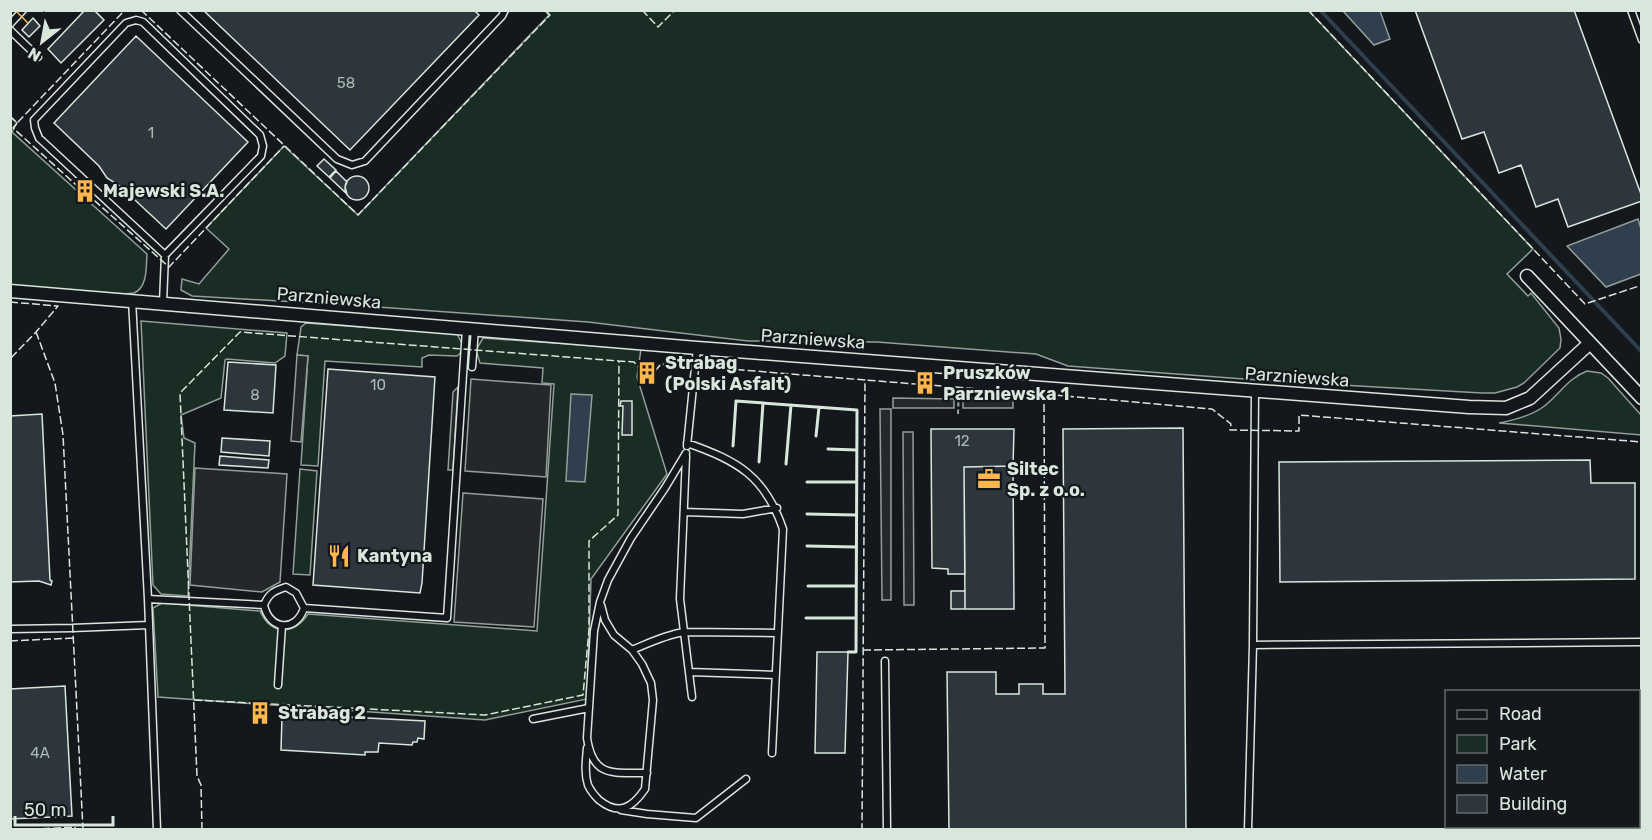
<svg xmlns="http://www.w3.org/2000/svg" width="1652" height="840" font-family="Rubik,sans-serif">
<rect width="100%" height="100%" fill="#14181c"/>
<path fill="#1a2d24" stroke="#939e99" stroke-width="1.5" d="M1308,10L1533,249L1507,274L1528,296L1531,293L1559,328L1561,339L1560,348L1524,383L1517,387L1495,393H1482L1271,381L1068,366L1036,354L877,342L748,341L588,322L350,305L192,296L181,290L182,279L199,284L229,249L206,228L284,146L358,215L549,15L545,11Z
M10,116L17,123L12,132L147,254C146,266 148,287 134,293C133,293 125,294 124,294L11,286Z
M141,321L287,333L285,356L275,363L227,359L225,360L221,398L181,415L184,438L195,443L188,596L161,594L153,585Z
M306,323L457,334L465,349L457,356L429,355L422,358V367L325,361L318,466L301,465L308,356L297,355L301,327Z
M483,338L641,349L637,377L667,474L591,579L587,699L485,720L158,697L153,608L162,603L260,611C271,635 293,636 308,614L537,631L554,384L542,383L543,368L480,363L476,350Z
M1587,371L1601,373L1608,378L1641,415V435L1499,423C1514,420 1531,416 1543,407C1559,395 1568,378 1587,371Z
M300,469L317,471L310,575L293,574Z"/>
<path fill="#24282b" stroke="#939e99" stroke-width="1.5" d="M297,355L308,356L301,442L291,441Z
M471,379L551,385L546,477L465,471Z
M458,387L453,470H448L453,392Z
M893,398L954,399V408H893Z
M963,398H1013V408H963Z
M880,409H891V600H882Z
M903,432H913L914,605H904Z
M195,468L287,474L280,582L262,592L190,585Z
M463,493L543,499L534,627L454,622Z"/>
<path fill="#2f3f4d" stroke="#939e99" stroke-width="1.5" d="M1343,11H1380L1390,39L1374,45Z
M1638,219L1641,229V274L1606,287L1567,246Z
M571,394L592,395L585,482L566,481Z"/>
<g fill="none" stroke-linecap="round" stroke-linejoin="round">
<path stroke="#2f3f4d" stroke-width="4" d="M1320,10L1642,352"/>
</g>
<path fill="#2c363c" stroke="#d8e6dc" stroke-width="1.5" d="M85,10H94L104,20L61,63L48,49Z
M203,10H474L479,15L350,150Z
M1415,10H1574L1642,197V201L1568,227L1558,199L1536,207L1521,165L1499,173L1484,132L1462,139Z
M33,18L40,26L29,37L22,30Z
M136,36L248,142L166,229L120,186L107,178L99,166L54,123Z
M324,159L336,170L329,177L317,166Z
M336,171L347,182L345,187L347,194L330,178Z
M345 188a12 12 0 1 1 24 0a12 12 0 1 1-24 0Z
M228,362L276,365L273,413L224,410Z
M328,369L435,377L422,583L420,593L313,585Z
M640,369L655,371V377L640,376Z
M621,401H632V435H622L623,406H620Z
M42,414L50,580L52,581L51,585L39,581L10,582V416Z
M1183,428L1186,830H949L947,672H996V694H1019V684H1043V694H1065L1063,429Z
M931,429H1014L1013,466L964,467L965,574H948V569L932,568Z
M222,438L270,441L269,456L221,452Z
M220,456L269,460L268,468L219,465Z
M1590,460L1591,483H1635V579L1280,582L1279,462Z
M1013,466L1014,609H965L964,467Z
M951,591H965V609H951Z
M817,652H848L845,753H815Z
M65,686L72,816L10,819V689Z
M1638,703H1642V830H1498V826H1638Z
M290,714L425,721L424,739L418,738L417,742H413L412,745L379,743L378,752H365V755L281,750L282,717H290Z"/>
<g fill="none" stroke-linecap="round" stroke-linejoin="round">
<g stroke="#d8e6dc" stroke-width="9">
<path id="service" d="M180,10L337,159L352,165L365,161L502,16L505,10
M1631,10L1642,40
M10,24L23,10
M10,30L38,57
M132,300L148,599L157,830
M163,303L165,255L261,156L263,146L260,135L143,22L136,20L126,23L34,120L35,128L39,138L165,255
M472,367L475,329
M687,443C738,461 765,476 783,529L772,753
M687,446L697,348
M686,456L680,599L692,697
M684,512L743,514L777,508
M148,599L264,605C269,593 274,591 286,587L296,593L304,608L447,618L466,329
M264,605C269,630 296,633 304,608
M10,629L72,628L149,625
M1253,645L1642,642
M632,650C649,643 665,635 684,632L778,633
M885,661L887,830
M689,672L775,675
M278,685L282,625
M533,719L589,708
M587,748C586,760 584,773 588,785C591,792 594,795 599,800C619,816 632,808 645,789L653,700L651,683L642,664L632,650L614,635L605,620L601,605
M647,773C614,772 593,779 587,738L594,631L600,602L608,580L631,538L665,488L686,453
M621,810L647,814L696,818L746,779
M1248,830L1253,645L1255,392"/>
</g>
<g stroke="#d8e6dc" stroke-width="15">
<path id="minor" d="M1527,276L1642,398
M10,291L697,348L1469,407L1506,408L1530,398L1590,343"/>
</g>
<path stroke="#9da8a2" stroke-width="2" stroke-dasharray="4.5 3" stroke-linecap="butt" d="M958,414L959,384"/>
<use href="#service" stroke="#14181c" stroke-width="6"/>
<use href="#minor" stroke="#14181c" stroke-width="12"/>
<path stroke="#d8e6dc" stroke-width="1.5" stroke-dasharray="8 3" stroke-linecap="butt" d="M141,10L358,215L550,15L545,10
M642,10L658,27L675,10
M1308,10L1585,304L1642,285
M10,116L17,123L125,10
M17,123L13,128L83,191
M86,193L169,267L284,146
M10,302L58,306L36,332L10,359
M36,332L55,383L63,435L83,830
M655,371L661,364L687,366L688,368L703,370L705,367L865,380L862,830
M1044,394L1212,409L1231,424L1230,430L1299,431V415L1642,442
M10,641L73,638
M863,650L1045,648L1044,394L865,380
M194,700L485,715L583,695L589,630V541L618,515L619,361L634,362L640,369
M20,830L75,827V830
M202,830L201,785L197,776L180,393L240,332L619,361"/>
<path stroke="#d8e6dc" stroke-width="3" d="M816,436L819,407
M733,446L736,401L857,410L856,652H848
M828,449L857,450
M759,462L763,403
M786,464L791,405
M807,482H856
M807,514L856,515
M807,546L856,547
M808,586H856
M806,618H856"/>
<path stroke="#ffb74d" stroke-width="1.5" stroke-dasharray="21 4.5 3 4.5" stroke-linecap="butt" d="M15,10L28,23"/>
</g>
<defs>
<g id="building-bare" transform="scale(1.8)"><path d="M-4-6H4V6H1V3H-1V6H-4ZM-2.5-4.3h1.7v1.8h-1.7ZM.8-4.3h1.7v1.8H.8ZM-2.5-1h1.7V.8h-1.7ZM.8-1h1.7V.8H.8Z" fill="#ffb74d" stroke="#14181c" stroke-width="2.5" paint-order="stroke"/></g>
<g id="office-bare" transform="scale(1.8)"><path d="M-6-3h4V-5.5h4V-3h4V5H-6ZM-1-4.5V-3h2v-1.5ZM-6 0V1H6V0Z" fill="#ffb74d" stroke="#14181c" stroke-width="2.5" paint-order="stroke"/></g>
<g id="restaurant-bare" transform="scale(1.8)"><path d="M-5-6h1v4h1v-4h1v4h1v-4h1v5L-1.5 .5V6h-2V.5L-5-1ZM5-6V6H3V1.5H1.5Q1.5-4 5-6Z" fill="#ffb74d" stroke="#14181c" stroke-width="2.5" paint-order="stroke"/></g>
</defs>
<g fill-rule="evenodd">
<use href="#building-bare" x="85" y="191"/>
<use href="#building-bare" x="647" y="373"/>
<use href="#building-bare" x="925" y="383"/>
<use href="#office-bare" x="989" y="479"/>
<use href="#restaurant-bare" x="339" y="556"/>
<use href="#building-bare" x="260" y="713"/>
</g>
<g text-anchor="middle" stroke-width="4.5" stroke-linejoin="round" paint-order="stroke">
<g font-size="15" fill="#adbab4">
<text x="346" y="88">58</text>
<text x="151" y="138">1</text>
<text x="378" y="390">10</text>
<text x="255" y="400">8</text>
<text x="962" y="446">12</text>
<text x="40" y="758">4A</text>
</g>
<g font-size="18" font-weight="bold" fill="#d8e6dc" stroke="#14181c" text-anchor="start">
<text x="103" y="197">Majewski S.A.</text>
<text x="665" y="369">Strabag<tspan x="665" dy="21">(Polski Asfalt)</tspan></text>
<text x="943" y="379">Pruszków<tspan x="943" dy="21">Parzniewska 1</tspan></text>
<text x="1007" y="475">Siltec<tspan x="1007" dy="21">Sp. z o.o.</tspan></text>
<text x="357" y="562">Kantyna</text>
<text x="278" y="719">Strabag 2</text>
</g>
<g font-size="18" fill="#d8e6dc" stroke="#14181c">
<text transform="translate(329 298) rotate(5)" y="6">Parzniewska</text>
<text transform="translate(813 339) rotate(4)" y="6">Parzniewska</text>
<text transform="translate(1297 377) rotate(4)" y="6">Parzniewska</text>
</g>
</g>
<rect width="1652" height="840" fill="none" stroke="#d8e6dc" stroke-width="24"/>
<rect x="1445" y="690" width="195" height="138" fill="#14181c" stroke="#626a69" stroke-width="1.5"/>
<rect x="1457" y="710" width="30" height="9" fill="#14181c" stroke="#626a69" stroke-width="1.5"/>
<text x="1499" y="720" font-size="18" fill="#d8e6dc">Road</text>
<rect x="1457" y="735" width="30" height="18" fill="#1a2d24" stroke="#626a69" stroke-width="1.5"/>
<text x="1499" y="750" font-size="18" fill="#d8e6dc">Park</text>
<rect x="1457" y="765" width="30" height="18" fill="#2f3f4d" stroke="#626a69" stroke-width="1.5"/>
<text x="1499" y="780" font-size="18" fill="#d8e6dc">Water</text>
<rect x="1457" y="795" width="30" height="18" fill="#2c363c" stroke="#626a69" stroke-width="1.5"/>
<text x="1499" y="810" font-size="18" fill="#d8e6dc">Building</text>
<g transform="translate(42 42) rotate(211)" stroke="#14181c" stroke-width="4.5" paint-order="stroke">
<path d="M0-4.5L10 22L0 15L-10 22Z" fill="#d8e6dc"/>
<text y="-9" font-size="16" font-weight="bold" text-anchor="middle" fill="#d8e6dc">N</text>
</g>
<path d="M15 816v9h98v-9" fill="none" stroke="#d8e6dc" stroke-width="3"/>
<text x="24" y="816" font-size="18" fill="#d8e6dc" stroke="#14181c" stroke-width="4.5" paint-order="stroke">50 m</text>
</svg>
